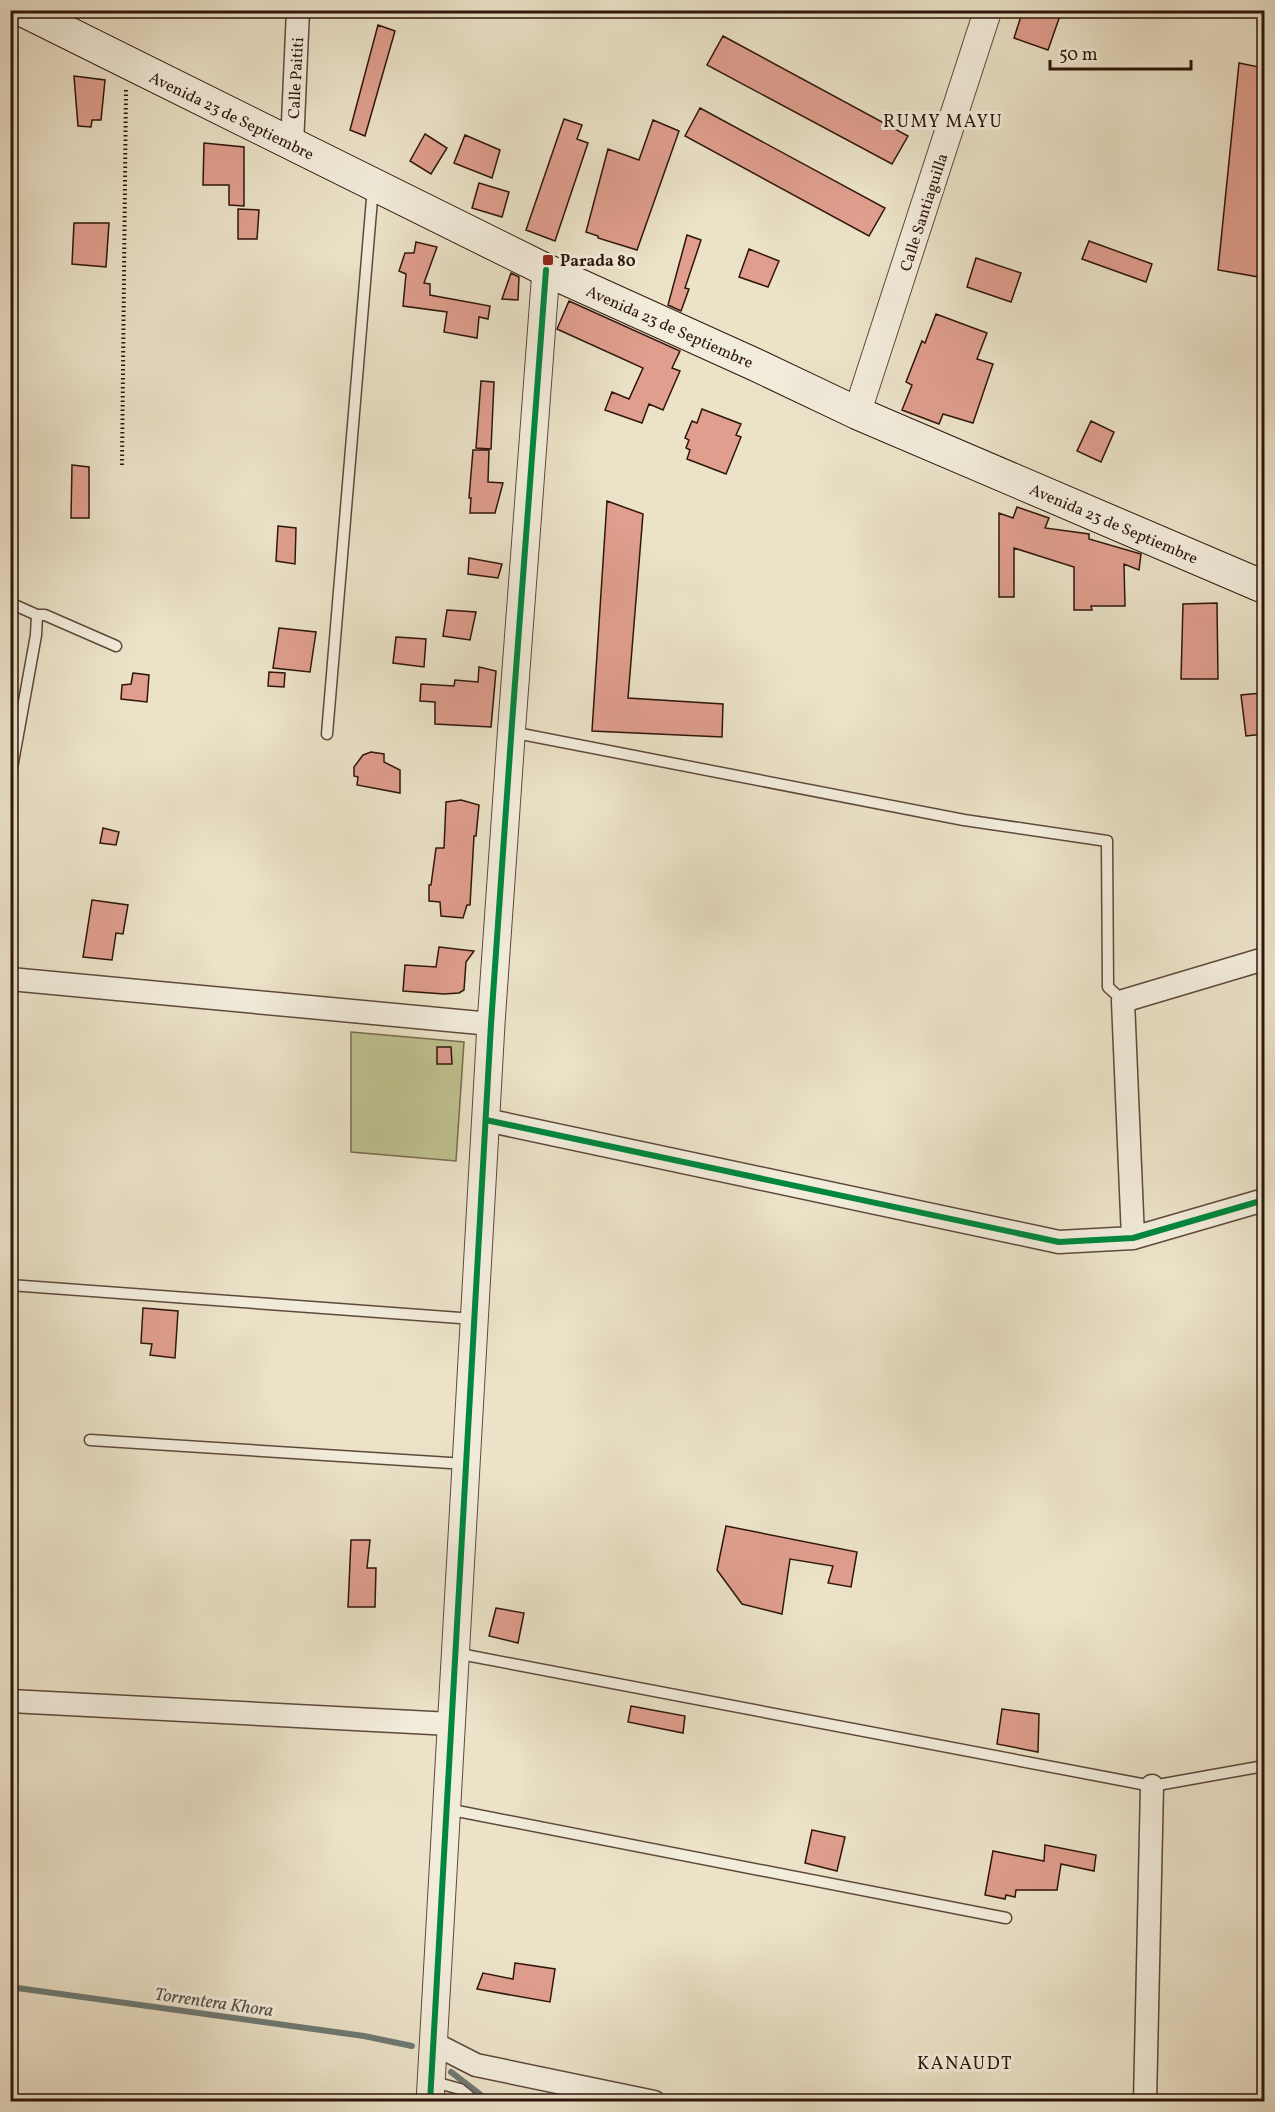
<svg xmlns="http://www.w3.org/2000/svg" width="1275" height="2112" font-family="Vollkorn,serif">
<rect width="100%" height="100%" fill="#ebe2c8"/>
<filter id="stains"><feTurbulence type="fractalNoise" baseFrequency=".00333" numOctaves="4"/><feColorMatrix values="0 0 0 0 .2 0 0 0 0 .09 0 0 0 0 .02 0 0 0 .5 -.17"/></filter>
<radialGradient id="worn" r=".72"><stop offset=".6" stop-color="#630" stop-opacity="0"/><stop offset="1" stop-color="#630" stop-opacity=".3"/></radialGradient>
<path fill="#bfc190" stroke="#776c4e" stroke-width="1.5" d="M351,1032L464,1042L456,1161L351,1152Z"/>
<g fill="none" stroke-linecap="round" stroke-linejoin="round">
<path stroke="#6f7a74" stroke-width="6" d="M10,1987L364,2036L412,2046
M451,2072L490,2102"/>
</g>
<path fill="#df9e8e" stroke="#2f160b" stroke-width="1.5" d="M1023,10H1062L1048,50L1014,38Z
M378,25L395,31L365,136L350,130Z
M723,36L908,136L892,164L707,65Z
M1239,63L1264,68V216L1259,277L1218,270Z
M74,76L105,80L101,120H92L91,127L78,126Z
M700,108L885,208L869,236L685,136Z
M564,119L582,125L577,139L588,143L555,241L526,230Z
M653,120L679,131L637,250L598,238V236L586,232L608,149L639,160Z
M425,134L447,148L431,174L410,161Z
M465,135L500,150L492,178L454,163Z
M204,143L244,147V206L229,205V185H203Z
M479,183L509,192L502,217L472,208Z
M238,209L259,210L257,239H238Z
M74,223H109L106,267L72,264Z
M687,235L701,240L685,288L689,289L681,311L668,305Z
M1089,241L1152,264L1146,282L1082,259Z
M416,242L437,247L424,283L430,284V295L490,306L488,319L479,317L477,338L444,332L447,312L403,306L406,274L399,271L405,253H414Z
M749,249L779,261L768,287L739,277Z
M976,258L1021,273L1011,302L967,287Z
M511,273L519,277L518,300L502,299Z
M569,301L680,351L672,368L680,371L663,410L649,404L642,423L605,410L612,392L629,399L643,368L557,329Z
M936,314L987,333L977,359L993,364L973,423L943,414L939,424L902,410L912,385L906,382L922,341L925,343Z
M481,381L494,382L491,449L476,448Z
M702,409L741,424L736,435L741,437L726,474L687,459L690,450L686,448L689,440L685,438L692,421L697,423Z
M1091,421L1114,432L1101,462L1077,451Z
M473,450H489L488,482L503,483L495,513H470L471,498H469Z
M72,465L89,467V518H71Z
M607,501L643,514L628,698L723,704L722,737L592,731Z
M1017,507L1049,518L1045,528L1089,534V539L1141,554L1139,570L1124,564L1125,606H1091L1092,610H1074V567L1014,548V597H999V513L1013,518Z
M278,526L296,528L295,564L276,561Z
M469,558L502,564L498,578L468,574Z
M1217,603L1218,679H1181L1183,604Z
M447,610L476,612L470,640L443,636Z
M279,628L316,632L310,672L273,668Z
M396,637L426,639L424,667L393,663Z
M479,667L496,671L491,727L435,724V702L420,701L421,684L454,686L455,680L478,682Z
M269,672L285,673L284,687L268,686Z
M133,673L149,675L147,702L121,699L122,685L131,684Z
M1261,693L1264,714V734L1246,736L1241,695Z
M371,752L384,754V762L400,770V793L357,785L358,777L354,776V767L363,755Z
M461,800L479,805L476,836H474L470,905H467L463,918L441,916L440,902L429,901V885H431L436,848H444L446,802Z
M103,828L119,832L116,845L100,843Z
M92,900L128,905L123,934L116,933L112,960L83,957Z
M439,947L474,951L466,962L464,990L459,993L444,994L403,991L405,965L436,967Z
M437,1047H451L452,1064H437Z
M143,1308L178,1311L175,1358L150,1355L152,1344L141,1343Z
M726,1526L857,1552L851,1587L828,1583L833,1566L790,1559L782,1614L742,1604L717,1570Z
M351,1540H370L367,1568H376L375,1607H348Z
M496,1608L524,1613L518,1643L489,1636Z
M631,1706L685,1716L683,1733L628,1722Z
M1002,1709L1039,1714L1038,1752L997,1744Z
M812,1830L845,1837L837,1871L805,1863Z
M1045,1845L1096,1855L1094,1871L1061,1864L1057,1890H1016L1015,1897L1006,1895L1005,1899L985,1895L993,1851L1044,1861Z
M515,1963L555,1969L550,2002L477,1989L483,1973L513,1979Z"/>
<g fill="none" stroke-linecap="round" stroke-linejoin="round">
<g stroke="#5e493a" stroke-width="13">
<path id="service" d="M10,603L37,615L36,635L10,779
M37,615H45L116,646
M511,732L964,820L1107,841L1108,987L1123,1001
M327,734L373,187
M10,1285L474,1319
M90,1440L466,1464
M455,1653L1152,1786L1264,1766
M447,1809L1006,1918
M431,2081L460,2089L476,2102"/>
</g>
<g stroke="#5e493a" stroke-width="25">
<path id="minor" d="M292,145L298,10
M10,979L491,1024
M486,1120L1059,1242L1133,1238L1264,1200
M1133,1238L1123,1001L1264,959
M10,1701L451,1724
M433,2043L476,2065L654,2102
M1145,2102L1152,1786"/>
</g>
<g stroke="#5e493a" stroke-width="29">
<path id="tertiary" d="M857,413L988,10
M430,2102L491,1024L512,723L546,270"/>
</g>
<g stroke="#2f160b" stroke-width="34">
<path id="secondary" d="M22,10L546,270L756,365L857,413L1264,587"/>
</g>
<path stroke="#2f160b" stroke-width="4" stroke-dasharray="1.5 3" stroke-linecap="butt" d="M122,465L126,87"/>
<use href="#service" stroke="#f2ecdb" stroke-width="10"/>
<use href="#minor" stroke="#f2ecdb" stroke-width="22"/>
<use href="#tertiary" stroke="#f2ecdb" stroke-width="27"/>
<use href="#secondary" stroke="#f2ecdb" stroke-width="32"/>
<g stroke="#f2ecdb" stroke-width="10">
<path id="cycleway" d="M486,1120L1059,1242L1133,1238L1264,1200
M430,2102L491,1024L512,723L546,270"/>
</g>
<use href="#cycleway" stroke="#00873e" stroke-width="6"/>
</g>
<rect fill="#8f2418" stroke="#f2ecdb" stroke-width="2" x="542" y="254" width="12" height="12" rx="3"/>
<g text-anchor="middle" stroke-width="6" stroke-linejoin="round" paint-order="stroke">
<g font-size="16" fill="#2f160b" stroke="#f2ecdb">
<text transform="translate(295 78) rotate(-87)" y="6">Calle Paititi</text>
<text transform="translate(232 115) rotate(26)" y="6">Avenida 23 de Septiembre</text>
<text transform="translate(923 212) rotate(-72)" y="6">Calle Santiaguilla</text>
<text transform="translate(670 326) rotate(24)" y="6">Avenida 23 de Septiembre</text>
<text transform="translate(1114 523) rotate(23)" y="6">Avenida 23 de Septiembre</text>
</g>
<g font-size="16" font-weight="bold" fill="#2f160b" stroke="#f2ecdb" text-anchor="start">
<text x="560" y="266">Parada 80</text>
</g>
<g font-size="18" letter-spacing="1.5" fill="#2f160b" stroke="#f2ecdb">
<text x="943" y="127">RUMY MAYU</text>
<text x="965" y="2069">KANAUDT</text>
</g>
<g font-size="18" font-style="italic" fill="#545048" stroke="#f2ecdb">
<text transform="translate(214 2002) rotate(8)" y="6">Torrentera Khora</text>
</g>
</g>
<rect width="1275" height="2112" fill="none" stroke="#ebe2c8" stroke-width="36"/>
<rect x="12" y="12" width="1251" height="2088" fill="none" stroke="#2f160b" stroke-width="3"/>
<rect x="18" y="18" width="1239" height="2076" fill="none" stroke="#2f160b" stroke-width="1.5"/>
<path d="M1050 60v9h141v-9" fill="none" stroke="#2f160b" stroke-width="3"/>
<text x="1059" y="60" font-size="18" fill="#2f160b" stroke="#f2ecdb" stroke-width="4.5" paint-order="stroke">50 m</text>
<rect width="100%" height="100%" filter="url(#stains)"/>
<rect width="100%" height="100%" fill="url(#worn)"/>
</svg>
